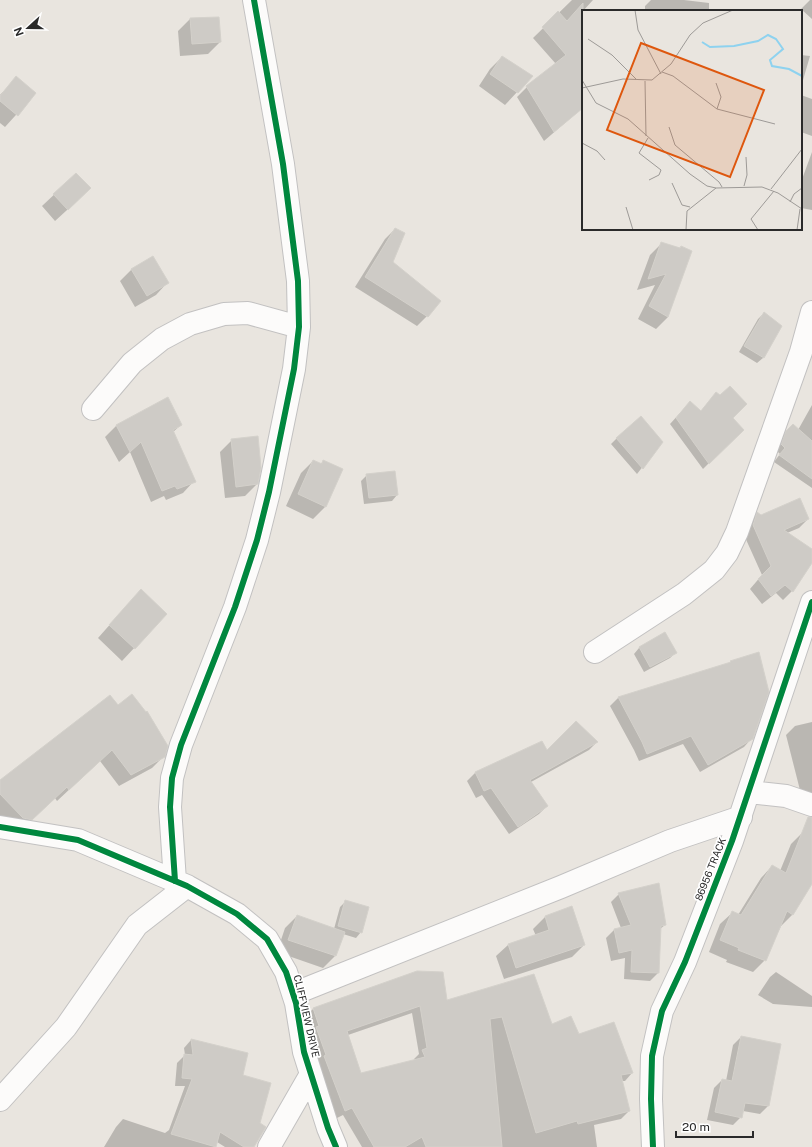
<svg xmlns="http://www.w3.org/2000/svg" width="812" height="1147" font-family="'Public Sans',sans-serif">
<rect width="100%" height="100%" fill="#e9e5df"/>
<path fill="#0003" fill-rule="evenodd" d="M572,0H593L583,11V83L581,109L544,141L517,97L527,87L556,64L533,38Z
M651,0H684L709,3V11H645V6Z
M810,0H812V19L801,9Z
M190,19L220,42L208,54L180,56L178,31Z
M801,55L810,56L801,87Z
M502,57L532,76L505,105L479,86L490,69Z
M16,78L35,94L5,127L0,123V95Z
M801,95L812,99V136L801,132Z
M812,152V210L801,208V182Z
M76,174L78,200L55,221L42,206Z
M395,229L392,262L427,316L417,326L355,287L385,239Z
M662,243L691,251L668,317L656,329L638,319L655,285L637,290L650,255Z
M132,269L167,283L156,295L135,307L120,281Z
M764,313L781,326L763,358L757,363L739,352L758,319Z
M716,393L731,418L742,430L703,469L670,424L690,402L700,412Z
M167,399L181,425L173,432L194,481L183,493L166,500L164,496L151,502L130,452L119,462L105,437L116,426Z
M812,405V488L774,462L780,454L776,450L781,438L787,431L798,430Z
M617,438L662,442L637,474L611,444Z
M232,440L257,484L245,496L225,498L220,452Z
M313,461L320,464L324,461L342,469L325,507L313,519L286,506L301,473Z
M395,472L397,495L392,501L364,504L361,481L367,475Z
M757,514L761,516L808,519L799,528L787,533L812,550V561L792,591L783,600L776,593L762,604L750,589L762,575L744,535L748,523Z
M129,603L166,614L122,661L98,638Z
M665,633L676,652L670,658L644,672L634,654L639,648Z
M731,662L752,738L744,747L700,772L683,744L639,761L634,750L610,706L618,698L729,664Z
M110,696L164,756L152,768L119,786L100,761L57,801L55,798L19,831L0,817V782Z
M812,722V800L802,798L786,735L795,726Z
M542,742L547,752L597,742L589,750L531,782L547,806L539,814L509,834L482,795L476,798L467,781L475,773Z
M803,832L812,835V882L793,914L781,926L765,960L753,972L726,962L727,960L709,952L720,924L732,913L738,915L761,878L772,866L780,871L791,844Z
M619,894L665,925L660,929L658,973L650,981L624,979L625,958L611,961L606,938L614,930L621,928L611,902Z
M346,901L361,932L356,938L343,934L335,956L323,968L277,952L285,928L297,916L334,929L340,907Z
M545,917L584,945L572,957L504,979L496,956L508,945L536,936L533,929Z
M417,972L446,1001L551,1025L579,1035L613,1023L632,1073L625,1081H622L629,1111L621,1119L594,1125L597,1147H362L343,1115L337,1118L316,1064L305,1017L313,1009ZM412,1013L419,1054L414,1059L415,1061L360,1074L348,1035Z
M776,972L812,996V1007L773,1004L758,995L770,977Z
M741,1037L780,1045L768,1106L760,1114L743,1111L741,1117L733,1125L707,1120L714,1088L722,1080L726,1081L733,1045Z
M191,1040L241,1076L259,1123L253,1147H225L217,1142L215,1147H104L116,1127L123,1119L165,1133L169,1130L185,1086H175L177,1063L185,1055L184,1048Z"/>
<path fill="#cecbc6" stroke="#d4d1cb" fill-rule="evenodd" d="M583,3V108L554,132L526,86L566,55L542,27L558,11L567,21Z
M219,17L221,42L192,44L190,18Z
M502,56L533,76L518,93L490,74Z
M16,76L36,93L18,116L0,101V96Z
M76,173L91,188L68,210L53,194Z
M395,228L405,233L393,262L441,301L428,317L365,277Z
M661,242L680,248L681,246L692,251L668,317L649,306L666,274L648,279Z
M153,256L169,283L147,296L131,269Z
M764,312L782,326L764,358L744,346Z
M730,386L747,404L733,418L744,430L709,464L676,418L690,401L701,411L716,392L720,395Z
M168,397L182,425L173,430L196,482L177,489L175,486L162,491L141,442L130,452L116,425Z
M641,416L663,442L643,469L616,438Z
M793,424L812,441V479L779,455L785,448L781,444L786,431Z
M258,436L261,468L258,484L236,487L231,439Z
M313,460L322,464L323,460L343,469L326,507L298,494Z
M395,471L398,495L369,498L366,474Z
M800,498L809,519L784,530L812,549V563L793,592L785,585L771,596L758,579L771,566L753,525L757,512L761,515Z
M141,589L167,614L135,649L109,625Z
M665,632L677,653L650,667L639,647Z
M759,652L769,692L753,739L708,765L691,736L647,754L642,742L618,697L731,662L730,661Z
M132,694L146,712L147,711L168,746L165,757L131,775L112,750L69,790L67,787L32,820L23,818L0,794V780L110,695L118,705Z
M576,721L598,742L530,780L548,806L518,827L491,788L484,791L475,772L542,741L547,750Z
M808,817H812V884L793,915L787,911L766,961L738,950L739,948L720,940L732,911L741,915L772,865L786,873Z
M659,883L666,925L661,926L659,973L631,972L632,950L619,953L614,929L631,925L618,893Z
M345,900L369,907L362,933L338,926Z
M572,906L585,945L516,968L508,944L549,930L545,916Z
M297,915L345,932L336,956L288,940Z
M417,971L443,972L447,1000L534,974L552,1024L571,1016L579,1034L614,1022L633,1073L621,1075L630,1111L578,1124L577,1121L536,1133L502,1017L490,1019L502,1147H426L422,1137L405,1147H374L352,1108L345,1111L324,1056L326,1055L316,1027L319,1026L313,1008ZM420,1006L427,1048L422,1050L425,1057L361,1073L347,1031Z
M741,1036L781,1044L769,1106L745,1103L742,1118L715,1112L722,1079L732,1081Z
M191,1039L248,1053L243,1075L271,1083L260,1123L266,1127L254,1147H244L220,1132L216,1147L171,1134L192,1079L182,1078L184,1054L193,1055Z"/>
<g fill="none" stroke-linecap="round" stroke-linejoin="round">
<g stroke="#c2c1c1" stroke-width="24">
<path id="street" d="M93,409L132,363L162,339L190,324L224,314L248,313L299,327
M595,652L684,594L714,570L727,553L737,532L801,352L812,312
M749,792L786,796L812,805
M0,827L78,840L187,886L237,914L267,939L286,972L296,1003L304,1052L328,1128L336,1147
M175,881L170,807L172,778L181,745L235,607L257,540L269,492L294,369L299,327L298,281L283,164L254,0
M293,994L561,887L670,841L741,817
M0,1100L66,1027L137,925L187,886
M269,1147L311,1074
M653,1147L651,1099L652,1056L662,1011L685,962L732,841L812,602"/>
</g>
<use href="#street" stroke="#fcfbfa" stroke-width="22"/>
<g stroke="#fff" stroke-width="8">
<path id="cycleway" d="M0,827L78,840L187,886L237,914L267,939L286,972L296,1003L304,1052L328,1128L336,1147
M175,881L170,807L172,778L181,745L235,607L257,540L269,492L294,369L299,327L298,281L283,164L254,0
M653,1147L651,1099L652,1056L662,1011L685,962L732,841L812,602"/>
</g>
<use href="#cycleway" stroke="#00873e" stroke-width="6"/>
</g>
<g text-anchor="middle" stroke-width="3.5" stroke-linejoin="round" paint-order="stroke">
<g font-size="10" fill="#2a2a2a" stroke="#fff">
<text transform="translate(710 869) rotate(-68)" y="4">86956 TRACK</text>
<text transform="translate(307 1016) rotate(77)" y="4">CLIFFVIEW DRIVE</text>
</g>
</g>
<g transform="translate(582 10)">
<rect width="220" height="220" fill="#e9e5df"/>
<path fill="none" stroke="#8ed2ef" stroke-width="2" d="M120,32L128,37L152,36L176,31L186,25L194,29L201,39L188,50L190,56L207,59L220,66"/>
<path fill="none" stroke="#9d9a97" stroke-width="1" d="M53,0L56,20L79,64M6,29L30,45L54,69M80,62L91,66L135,99L193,114M0,70L14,93L46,109L108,164L125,176L134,178L180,177L196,183L220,199M63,71L64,126M134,73L139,87L135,99M0,78L41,69L70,70L89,54L108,25L121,13L151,0M87,117L93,135L137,172L140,177M66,128L57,143L79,160L77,165L67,170M0,133L15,141L23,150M90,173L100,195L108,197M162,176L165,165L164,147M189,179L220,139M208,192L212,184L220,178M44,197L51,220M104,220L105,201L134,178M176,220L169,209L192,181M215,220L218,199"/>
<path fill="#de570e" fill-opacity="0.15" stroke="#de570e" stroke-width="2" d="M59,33L182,80L148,167L25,120Z"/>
<rect width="220" height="220" fill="none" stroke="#2a2a2a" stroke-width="2"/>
</g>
<g transform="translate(28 28) rotate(249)" stroke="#ffffff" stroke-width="3" paint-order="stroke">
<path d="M0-3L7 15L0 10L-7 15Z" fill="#2a2a2a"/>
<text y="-6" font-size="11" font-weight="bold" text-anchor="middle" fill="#2a2a2a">N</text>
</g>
<path d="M676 1131v6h77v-6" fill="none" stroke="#2a2a2a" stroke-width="2"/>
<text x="682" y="1131" font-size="12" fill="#2a2a2a" stroke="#ffffff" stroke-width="3" paint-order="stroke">20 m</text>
</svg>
